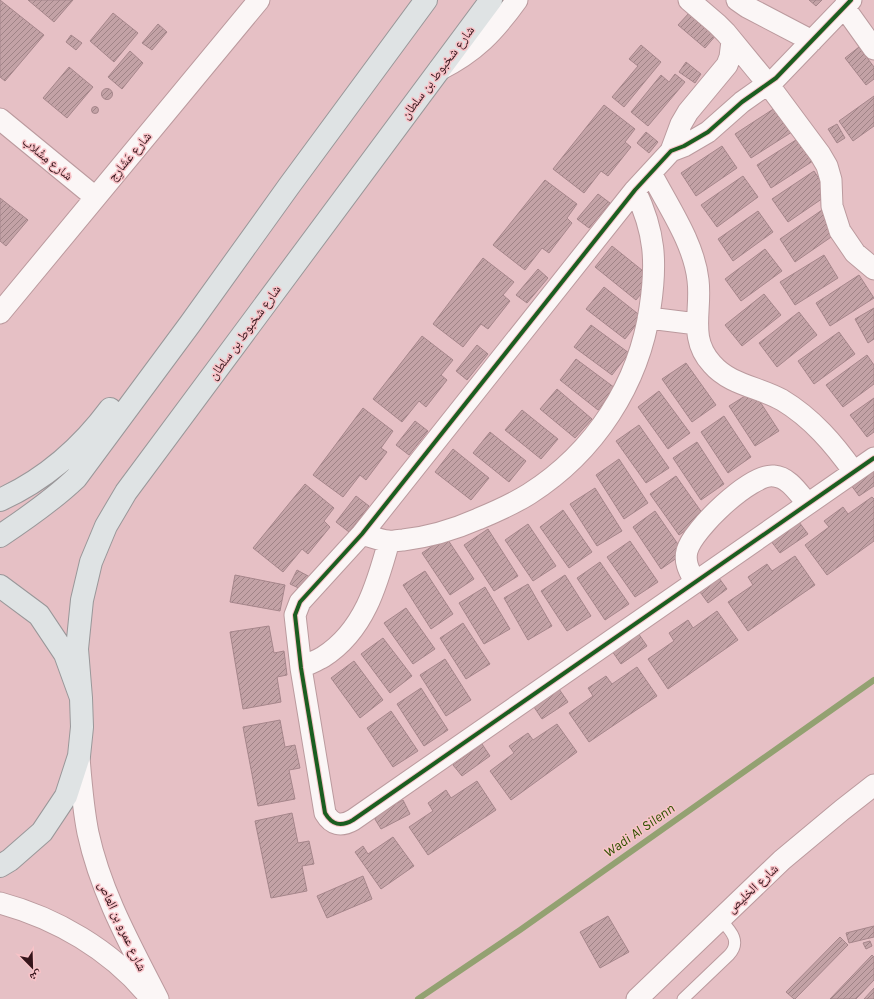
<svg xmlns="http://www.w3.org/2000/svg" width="874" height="999" font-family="Karla,'Noto Naskh Arabic',sans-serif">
<defs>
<pattern id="building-hatch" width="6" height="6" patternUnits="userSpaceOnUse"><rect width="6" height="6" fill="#c3a2a6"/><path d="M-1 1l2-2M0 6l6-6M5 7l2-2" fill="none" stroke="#9f8386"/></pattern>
</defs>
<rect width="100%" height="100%" fill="#e6c0c5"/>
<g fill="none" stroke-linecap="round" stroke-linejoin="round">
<path stroke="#93a171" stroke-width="6" d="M418,999L520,930L874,680"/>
</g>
<path fill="url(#building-hatch)" stroke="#a6868b" d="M0,0L44,35L5,81L0,77Z
M28,0H73L54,22Z
M809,0H822L816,6Z
M690,12L717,34L705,48L678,25Z
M113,13L138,33L114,62L90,41Z
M158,24L167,32L152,50L142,43Z
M71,35L82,43L76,50L66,42Z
M641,45L661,62L624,107L612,97L638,66L629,59Z
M859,47L874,67V79L866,85L845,58Z
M130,51L143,63L122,89L108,77Z
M686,62L701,74L695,83L679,72Z
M69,67L93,87L67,118L43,98Z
M675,74L685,82L648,126L631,112L661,75L669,82Z
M101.5 94a5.5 5.5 0 1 1 11 0a5.5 5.5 0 1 1-11 0Z
M874,96V126L853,141L839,121Z
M604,105L635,129L625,142L631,147L608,176L601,171L584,193L553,169Z
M778,106L795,130L751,158L735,134Z
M91.5 110a3.5 3.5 0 1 1 7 0a3.5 3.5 0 1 1-7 0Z
M837,124L845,138L837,143L828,129Z
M646,132L658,142L649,153L637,143Z
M799,138L813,161L771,188L757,165Z
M722,146L737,168L696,196L681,173Z
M814,171L829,194L788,222L772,199Z
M743,176L758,197L717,227L701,205Z
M545,180L577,204L567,218L572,223L549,253L542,248L525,270L493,245Z
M598,194L610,203L589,228L577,219Z
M0,198L28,220L6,246L0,241Z
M822,210L837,233L795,262L780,239Z
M758,211L773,232L733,261L718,239Z
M612,246L653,279L636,300L595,267Z
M765,249L782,271L741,301L725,279Z
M824,255L838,278L795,305L780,282Z
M483,258L514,282L503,295L510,301L488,329L481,324L463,347L433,324Z
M538,269L548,278L527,303L516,295Z
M859,275L874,298L830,326L816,303Z
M604,287L642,317L625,339L586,309Z
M764,294L781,315L742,346L725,325Z
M874,308V339L868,343L855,319Z
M799,312L817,335L777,367L759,343Z
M591,325L629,353L612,375L574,347Z
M839,332L855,354L814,384L798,361Z
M422,336L453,360L441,375L447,380L426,407L419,401L402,422L373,399Z
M477,345L488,354L467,380L456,371Z
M867,355L874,365V384L843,407L826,385Z
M576,359L615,388L598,410L560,380Z
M686,363L716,405L692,422L662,379Z
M557,389L592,419L575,438L540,409Z
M659,391L690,433L668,449L638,407Z
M753,391L779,431L755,446L729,406Z
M874,398V432L867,437L850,415Z
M363,408L393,431L381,448L387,452L366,480L360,475L343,497L313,475Z
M522,410L558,439L541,459L505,430Z
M724,416L751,457L728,473L701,432Z
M415,421L428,431L409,455L396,445Z
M639,425L669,468L646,483L616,441Z
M490,432L526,461L509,482L473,453Z
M697,442L724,484L701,500L673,458Z
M453,449L489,478L471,500L435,472Z
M619,459L648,503L624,519L596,475Z
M874,469V486L859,496L851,485Z
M676,476L705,517L679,535L650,494Z
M305,484L334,508L324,521L330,527L308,554L302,549L283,572L253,548Z
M595,488L622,531L597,546L570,504Z
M356,496L369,506L349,532L336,522Z
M872,497L874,499V541L827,575L805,545L829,527L824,521L843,507L848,514Z
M563,510L592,552L569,568L540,527Z
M655,511L684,553L661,569L633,527Z
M799,522L808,534L780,553L771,541Z
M528,524L556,566L533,581L505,540Z
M488,529L518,576L494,591L464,545Z
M446,537L474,579L450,595L422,553Z
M630,541L658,582L635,597L607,557Z
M795,556L815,585L748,631L728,602L753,585L748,577L767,564L772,571Z
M600,562L629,604L605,620L577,578Z
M297,570L310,577L303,590L290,584Z
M425,571L453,614L431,629L403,585Z
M235,575L285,585L280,611L230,602Z
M565,575L591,616L567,631L541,591Z
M719,578L727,589L708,603L700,592Z
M528,584L552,626L528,640L504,598Z
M485,587L510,629L484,644L459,603Z
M406,608L435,649L413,664L384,623Z
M717,611L738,640L668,689L648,659L674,641L669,633L688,620L693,628Z
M463,623L490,664L466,679L440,638Z
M269,626L274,653L284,651L287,675L277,677L281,702L243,709L230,632Z
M638,633L647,646L621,664L612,651Z
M383,638L412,676L390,693L361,654Z
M445,659L471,700L446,716L420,675Z
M354,661L383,700L360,718L331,678Z
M637,667L657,696L589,742L569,713L593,696L588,688L606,676L612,684Z
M421,688L448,730L424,746L397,704Z
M559,689L568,702L542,719L534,707Z
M391,711L418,751L393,767L367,728Z
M280,720L285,747L295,745L300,768L289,770L295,799L258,806L243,727Z
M557,724L577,752L511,800L490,771L514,753L509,746L528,733L533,740Z
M482,744L490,756L462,776L453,765Z
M477,781L496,810L428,855L409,827L433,811L428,803L446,790L451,798Z
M403,800L410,814L381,829L373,816Z
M292,813L298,843L309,841L314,864L302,866L307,891L271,898L255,821Z
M393,837L414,866L381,889L355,852L363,846L368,854Z
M363,876L372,899L327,918L317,896Z
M608,916L629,952L600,968L580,932Z
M874,926V937L849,943L846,933Z
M840,937L848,945L795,999H794L786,992Z
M870,941L872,946L866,949L863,943Z
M872,955L874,957V980L856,999H830Z
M874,988V999H864Z"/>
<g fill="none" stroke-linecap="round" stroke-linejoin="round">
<g stroke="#bb9a9e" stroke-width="13">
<path id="service" d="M683,999L729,955C742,941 730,930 720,919"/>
</g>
<g stroke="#bb9a9e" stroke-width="23">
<path id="minor" d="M689,0L717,24L726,33L768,84L820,154L827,166L831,180L832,206L840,231L855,253L874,269
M737,0L747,7L812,41
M851,0L776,78L742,102L708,132L684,146L671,151L635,190L362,534L300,602L295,615L301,668L325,813C332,825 341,827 353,820L874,458
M844,7L874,49
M439,70C475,52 494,32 517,0
M0,119L95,197
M671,151L681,124L688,112L727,65L730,57L732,41
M651,173C668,206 694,243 698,280C702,311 688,338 712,364C730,385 759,387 782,400C812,418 834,444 854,472
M0,313L259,0
M649,318L697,324
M362,534C370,536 379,540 388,541C392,542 398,540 403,540C429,537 453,530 478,519C495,512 513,504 529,494C595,452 639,384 650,308C657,262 655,232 635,190
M695,582C690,572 684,563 687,551C692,530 751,473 774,476C789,477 799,494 808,504
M301,668C308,664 316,661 323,657C364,631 377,585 389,541
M79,757C81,783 83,808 88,833C101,893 131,946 158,999
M0,903C56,918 111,950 148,995
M637,999L782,860L842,810L874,785"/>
</g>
<g stroke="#999799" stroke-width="24">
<path id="primary" d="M0,500C44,480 81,448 110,409
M0,536C27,518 53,500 76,478L190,324L289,186L426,0
M0,586L39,615L65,654L81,698L82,727L79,756L66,796L42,832L10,860L0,866
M81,698L77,649L82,600L91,562L106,526L126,492L491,0"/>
</g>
<use href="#service" stroke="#fbf6f6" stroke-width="11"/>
<use href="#minor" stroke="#fbf6f6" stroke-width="21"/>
<use href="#primary" stroke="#dfe3e4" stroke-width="22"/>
<g stroke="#f8c3c8" stroke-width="6">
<path id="cycleway" d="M851,0L776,78L742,102L708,132L684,146L671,151L635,190L362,534L300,602L295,615L301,668L325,813C332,825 341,827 353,820L874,458"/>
</g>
<use href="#cycleway" stroke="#1b5e20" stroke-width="4"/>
</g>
<g text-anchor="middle" stroke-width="3" stroke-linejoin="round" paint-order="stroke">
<g font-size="13" fill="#35151b" stroke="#f8c3c8">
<text transform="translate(437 72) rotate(-53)" y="5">شارع شخبوط بن سلطان</text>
<text transform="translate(129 156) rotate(-50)" y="5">شارع عَشَارِج</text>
<text transform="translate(48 158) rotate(39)" y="5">شارع مِشْلاب</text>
<text transform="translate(244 332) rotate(-54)" y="5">شارع شخبوط بن سلطان</text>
<text transform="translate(752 888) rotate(-43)" y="5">شارع الخليص</text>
<text transform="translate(123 926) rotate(65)" y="5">شارع عمرو بن العاص</text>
</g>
<g font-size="14" font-style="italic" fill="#305200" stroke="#f8c3c8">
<text transform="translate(639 830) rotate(-35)" y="5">Wadi Al Silenn</text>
</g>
</g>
<g transform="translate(32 967) rotate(157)" stroke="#f8c3c8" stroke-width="3" paint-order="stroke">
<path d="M0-3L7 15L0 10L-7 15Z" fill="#35151b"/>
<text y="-6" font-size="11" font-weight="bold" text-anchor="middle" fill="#35151b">ش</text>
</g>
</svg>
